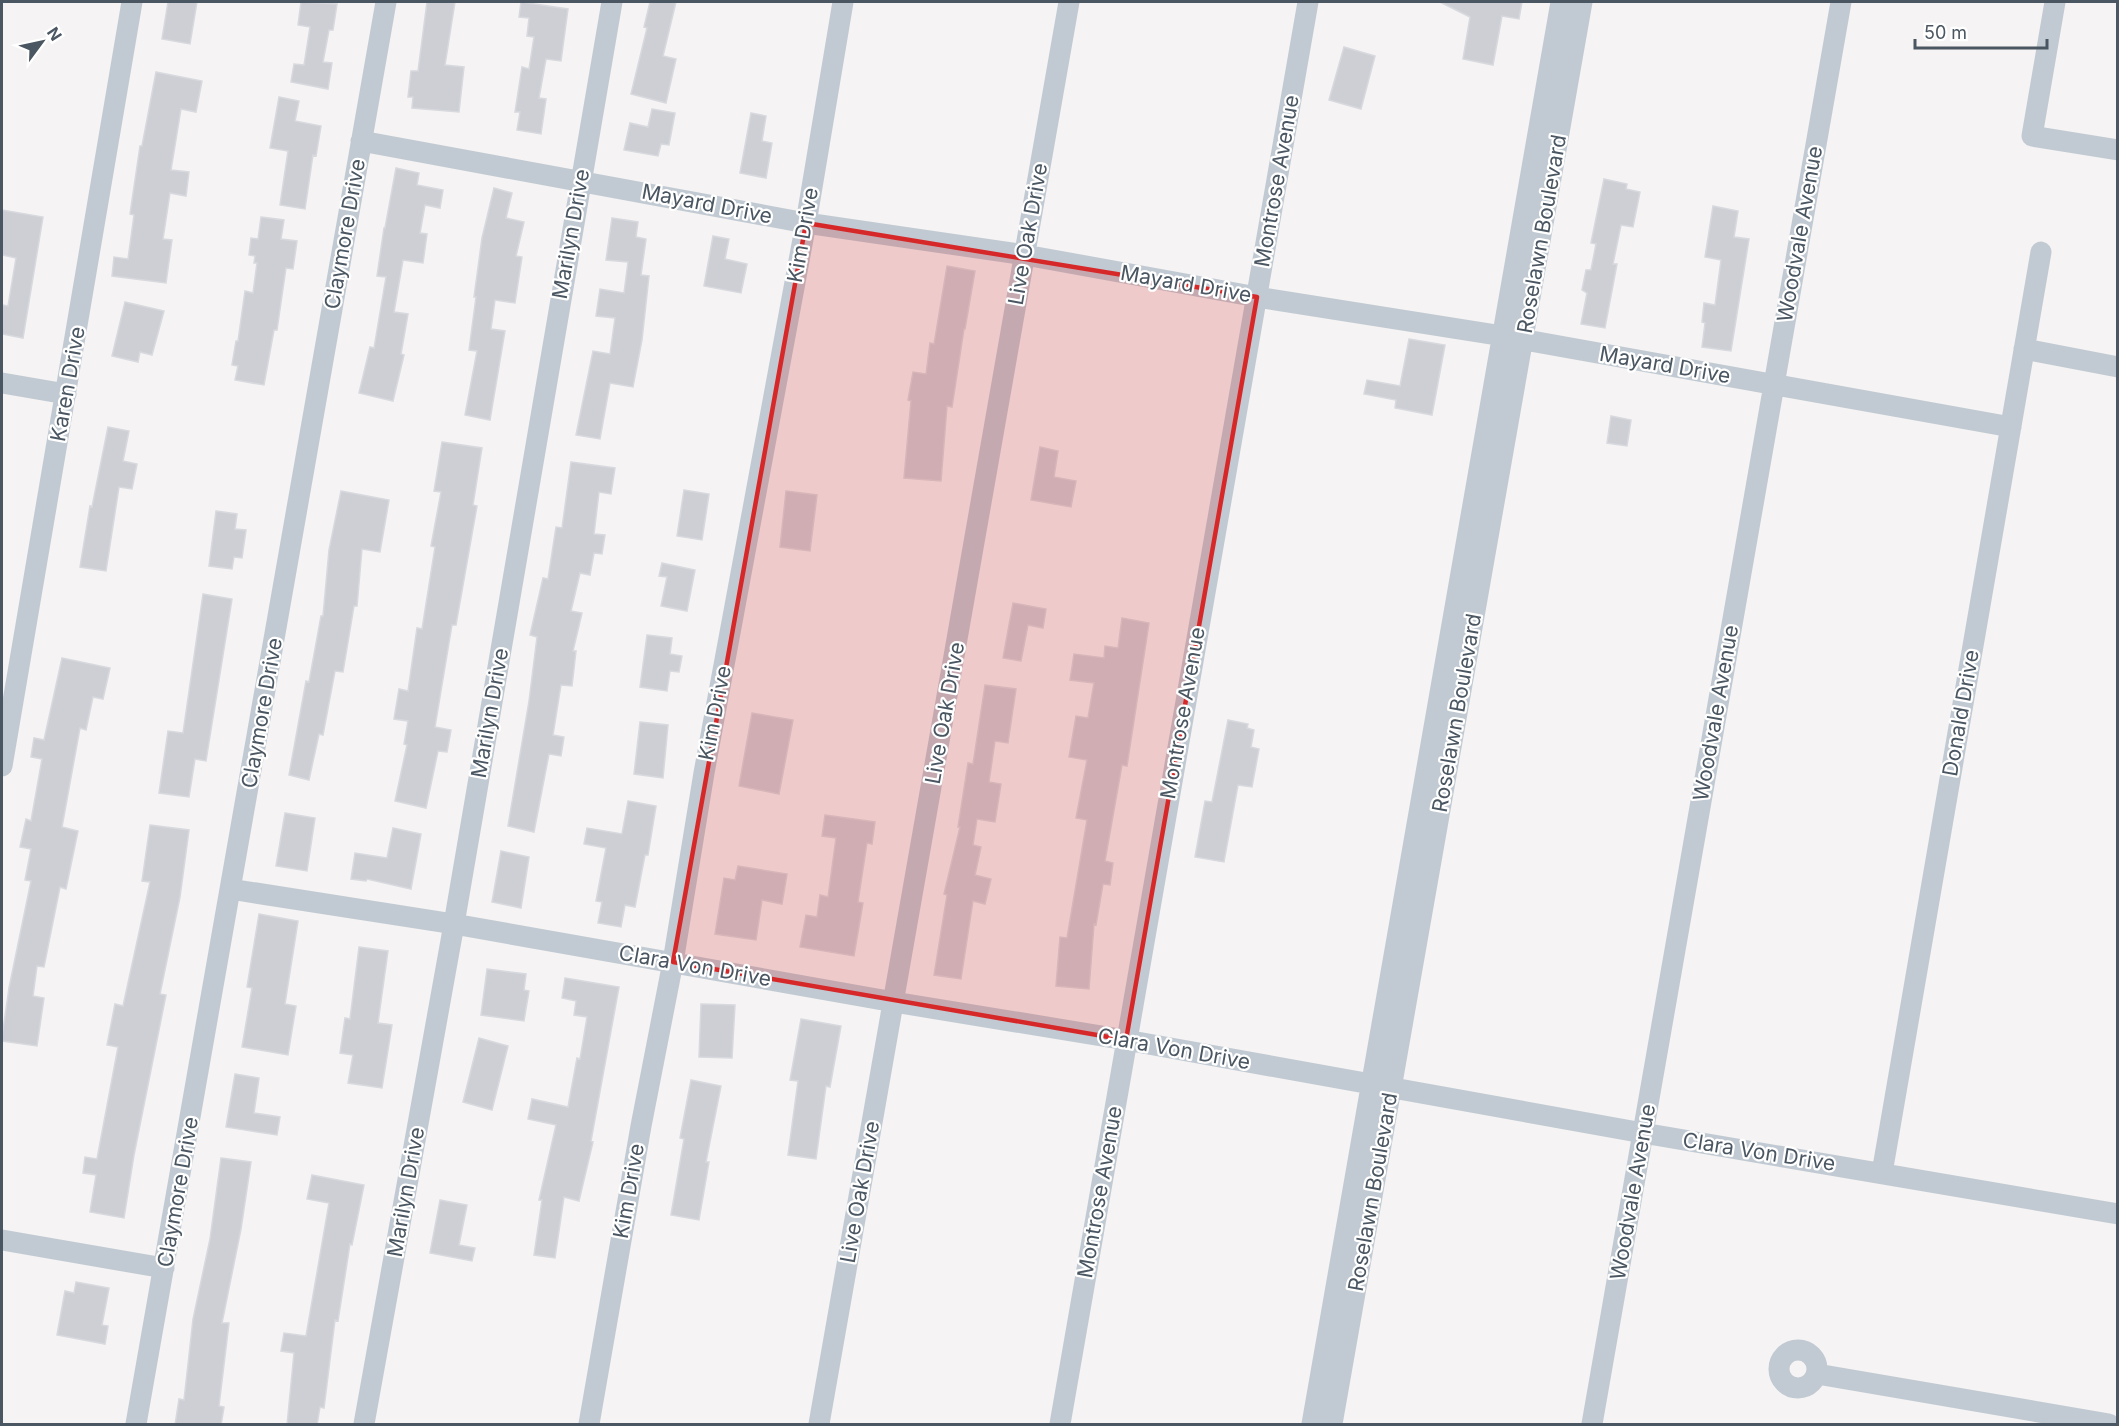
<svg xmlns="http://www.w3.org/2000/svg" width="2119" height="1426" font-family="Inter,sans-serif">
<rect width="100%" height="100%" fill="#f5f3f3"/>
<path fill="#cdcfd5" stroke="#d7d9de" stroke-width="1.5" d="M168,2H197L190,44L162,39Z
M301,2L337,4L333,30H329L323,62L332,63L328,89L291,82L294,64L304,65L310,27L298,25Z
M427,2H455L445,65L464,67L459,112L412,108L413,97H408L411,71H418Z
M521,2L568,9L561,61L546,59L539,98L546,99L541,134L517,130L520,112H515L522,67L529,69L534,37L527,36L529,18L519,17Z
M650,2H676L663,56L676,59L666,103L631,94L647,28L644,27Z
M1440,2H1522L1519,19L1502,16L1493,65L1463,59L1470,17Z
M1344,47L1375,56L1361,109L1329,100Z
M156,72L202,81L196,112L181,109L171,170L189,172L186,196L170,193L163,239L172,240L166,283L112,276L114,257L128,259L134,215L130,214L140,146H142Z
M279,97L299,101L295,121L321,126L316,156L313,155L305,209L280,205L288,151L270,148Z
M652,109L675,113L669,145L661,144L658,156L624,150L630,123L648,127Z
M751,113L766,116L762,141L772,143L766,178L740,173Z
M396,168L419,173L417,185L443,190L440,208L425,205L420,233L427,234L423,263L403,260L394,312L408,314L401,354L404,355L393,401L359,393L370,347L374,348L386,277L377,276L384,228H385Z
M1604,179L1627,184L1626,189L1640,192L1633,227L1621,225L1613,264H1617L1605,328L1581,324L1587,293L1582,290L1586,270H1591L1596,244L1591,243Z
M494,188L512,193L506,218L524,222L516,256L522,257L515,303L495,300L491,329L505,331L490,420L465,415L477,351L469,350L476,297H474L482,238Z
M1713,206L1738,211L1734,237L1749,239L1731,351L1702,347L1705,323L1702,322L1704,303L1715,305L1721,260L1705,257Z
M2,210L43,217L23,338L2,334V305L8,306L16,258L2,255Z
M261,217L284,220L281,239L297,241L293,269L286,268L277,330H274L264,385L235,380L238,366L232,365L236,341H238L245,291L253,293L257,263H254L255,256L249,255L251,238L258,239Z
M612,218L638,222L636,237L646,239L641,275L649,276L642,340L633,387L610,383L600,439L576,435L593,351L610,354L615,318L596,316L600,289L624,293L628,262L606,260Z
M713,236L729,239L725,259L747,264L741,293L704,286Z
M947,266L975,271L965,329H964L952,407L947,406L941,481L904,478L911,401L908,400L913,372L926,374L930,343L934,344Z
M125,302L164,311L152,355L140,352L138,362L112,356Z
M1409,339L1445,345L1432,415L1395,408L1396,400L1364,394L1367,380L1400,386Z
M1611,416L1631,420L1627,446L1607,443Z
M108,427L129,431L123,461L137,464L132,489L119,487L106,571L80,567L90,506L92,507Z
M442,442L482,448L473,505L477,506L456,625H452L435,727L451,730L447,752L438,751L426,808L395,801L407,745L404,744L408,721L394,719L399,689L408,691L417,628L422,629L435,547L431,546L441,492L434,491Z
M1040,447L1058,451L1054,477L1076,481L1071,507L1031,500Z
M571,462L615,468L611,494L599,492L594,534L605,535L602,554L594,553L590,575L580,573L571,611L582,613L573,651H576L572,686L561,685L553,735L564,737L561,756L549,754L534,832L508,826L529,701L537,637L530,635L543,578L548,579L556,527L562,528Z
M684,490L709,494L702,540L677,536Z
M341,491L389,500L380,552L362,549L357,606H354L343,672L335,671L323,735L319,734L309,780L289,775L306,681L309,682L321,616H323L329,550Z
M786,491L817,495L810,551L780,547Z
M216,511L237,514L235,529L246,530L242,558L234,557L232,569L209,566Z
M662,563L695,570L687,611L661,606L667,577L659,576Z
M203,594L232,599L206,761L195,759L189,797L159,793L168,731L183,733Z
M1013,603L1046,609L1043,628L1028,625L1021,661L1003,658Z
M1122,618L1149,623L1127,766L1122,765L1105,861L1113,863L1110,885L1103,884L1096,925L1094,924L1089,989L1056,986L1060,937L1067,938L1087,820L1076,818L1087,760L1069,757L1076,716L1088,718L1094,683L1070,680L1074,654L1104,658L1105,646L1118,648Z
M647,635L672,638L670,654L682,656L679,672L670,671L667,691L640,687Z
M62,658L110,668L103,699L93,697L86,730L80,728L62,827L78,831L66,889L60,887L44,967L37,966L33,996L44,998L37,1046L2,1041V1037L9,988L31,881L25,880L31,849L20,847L26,819L31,821L42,759L31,757L34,738L44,740Z
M985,685L1016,689L1008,743L995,741L989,782L1001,784L995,822L977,819L973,845L981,847L975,875L991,879L985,904L973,901L961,979L934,975L947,895L944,894L960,827H958L968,763L973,764Z
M752,713L793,720L779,794L739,786Z
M1228,720L1248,724L1247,728L1254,730L1251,747L1259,749L1252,787L1238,785L1224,862L1195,857L1205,801L1212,802Z
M640,722L668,725L663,778L634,774Z
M628,801L656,806L648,855H645L635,907L625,905L621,927L598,923L602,902L596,901L606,848L584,844L587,828L622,834Z
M285,813L315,818L307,871L276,866Z
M825,815L875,822L872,844L867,843L858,902L863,903L854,956L800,947L806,915L817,917L820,895L828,897L836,838L822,836Z
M150,825L189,830L180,897L160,994L166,995L134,1155L124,1218L90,1212L96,1175L83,1173L85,1157L97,1159L118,1047L107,1045L115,1004L123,1006L150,882L142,881Z
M393,828L421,834L411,889L367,879L366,881L351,879L355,853L387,858Z
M501,851L529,857L521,908L492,902Z
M738,866L787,874L782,904L762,900L756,940L715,934L724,878L735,880Z
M259,914L298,921L285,1004L296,1006L288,1055L242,1047L252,988L247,987Z
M359,947L388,951L378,1023L392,1025L382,1088L348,1083L353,1055L340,1053L345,1018L350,1019Z
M487,969L526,974L524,990L529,991L524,1021L481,1015Z
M565,978L619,987L591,1141L593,1142L579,1201L564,1197L555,1258L534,1255L542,1200H539L556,1125L528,1119L532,1099L568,1107L577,1058L580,1059L587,1017L574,1015L576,1001L562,998Z
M701,1004L735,1005L732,1058L699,1057Z
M801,1019L841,1026L830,1087L826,1086L816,1159L788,1155L798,1081L790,1080Z
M479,1038L508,1046L492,1110L463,1102Z
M235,1074L259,1078L254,1113L280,1117L277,1135L226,1127Z
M691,1080L721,1086L706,1162H709L699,1220L671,1215L684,1139L680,1138Z
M221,1158L251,1162L241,1229L222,1323H229L219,1406L224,1407L221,1425H175L179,1399L184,1400L193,1319L210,1239Z
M312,1175L364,1185L352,1245L350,1244L338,1321L335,1320L324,1408L320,1407L317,1425H287L294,1353L281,1351L284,1333L306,1336L329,1203L307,1199Z
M440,1200L467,1205L459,1245L475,1248L472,1261L430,1253Z
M76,1282L109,1288L102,1325L108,1326L105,1344L57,1335L65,1291L74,1293Z"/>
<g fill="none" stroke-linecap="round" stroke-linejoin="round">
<path stroke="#c1cad2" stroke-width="21" d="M2055,2L2032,136L2118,150
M361,141L806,223L1025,255L1257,297L1503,336L2011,427
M2024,349L2118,367
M2,383L66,394
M2,766L132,2
M230,889L454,924L894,1002L1126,1040L1643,1133L2118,1214
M1882,1173L2041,252
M2,1240L164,1268
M1779 1369a19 19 0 1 1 38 0a19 19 0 1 1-38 0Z
M1817,1374L2109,1424
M136,1424L386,2
M364,1424L454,924L612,2
M589,1424L641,1126L673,962L704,773L806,223L843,2
M819,1424L1069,2
M1060,1424L1308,2
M1312,1424L1561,2
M1332,1424L1582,2
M1592,1424L1841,2"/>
</g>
<path fill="#d62828" fill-opacity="0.2" stroke="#d62828" stroke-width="4.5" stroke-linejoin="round" d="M806,223L1257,297L1126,1040L673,962Z"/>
<g text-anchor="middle" stroke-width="4.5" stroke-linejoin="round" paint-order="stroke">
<g font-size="21" fill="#4a5661" stroke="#fff">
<text transform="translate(1277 181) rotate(-80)" y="7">Montrose Avenue</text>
<text transform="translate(707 204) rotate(11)" y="7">Mayard Drive</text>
<text transform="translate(345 234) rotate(-80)" y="7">Claymore Drive</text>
<text transform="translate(571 234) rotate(-80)" y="7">Marilyn Drive</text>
<text transform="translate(1028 234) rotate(-80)" y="7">Live Oak Drive</text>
<text transform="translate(1542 234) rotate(-80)" y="7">Roselawn Boulevard</text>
<text transform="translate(1800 234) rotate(-80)" y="7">Woodvale Avenue</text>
<text transform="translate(803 235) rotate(-80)" y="7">Kim Drive</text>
<text transform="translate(1186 284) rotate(10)" y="7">Mayard Drive</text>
<text transform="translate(1665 365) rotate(10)" y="7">Mayard Drive</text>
<text transform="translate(68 384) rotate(-80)" y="7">Karen Drive</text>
<text transform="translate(262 713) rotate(-80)" y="7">Claymore Drive</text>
<text transform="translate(490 713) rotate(-80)" y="7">Marilyn Drive</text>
<text transform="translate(715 713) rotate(-79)" y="7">Kim Drive</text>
<text transform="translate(945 713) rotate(-80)" y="7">Live Oak Drive</text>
<text transform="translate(1183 713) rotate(-80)" y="7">Montrose Avenue</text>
<text transform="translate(1457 713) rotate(-80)" y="7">Roselawn Boulevard</text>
<text transform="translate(1716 713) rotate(-80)" y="7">Woodvale Avenue</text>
<text transform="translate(1961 713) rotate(-80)" y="7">Donald Drive</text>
<text transform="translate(695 966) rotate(10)" y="7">Clara Von Drive</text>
<text transform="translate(1174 1049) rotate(10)" y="7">Clara Von Drive</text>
<text transform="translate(1759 1152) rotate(9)" y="7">Clara Von Drive</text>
<text transform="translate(629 1191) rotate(-80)" y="7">Kim Drive</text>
<text transform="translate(178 1192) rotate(-80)" y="7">Claymore Drive</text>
<text transform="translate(406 1192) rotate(-80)" y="7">Marilyn Drive</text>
<text transform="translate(860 1192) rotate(-80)" y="7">Live Oak Drive</text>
<text transform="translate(1100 1192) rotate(-80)" y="7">Montrose Avenue</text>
<text transform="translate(1373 1192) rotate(-80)" y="7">Roselawn Boulevard</text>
<text transform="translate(1633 1192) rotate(-80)" y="7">Woodvale Avenue</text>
</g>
</g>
<rect width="2119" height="1426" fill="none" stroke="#4a5661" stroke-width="6"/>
<g transform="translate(42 42) rotate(57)" stroke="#ffffff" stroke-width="4.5" paint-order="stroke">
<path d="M0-4.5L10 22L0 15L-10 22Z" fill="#4a5661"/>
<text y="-9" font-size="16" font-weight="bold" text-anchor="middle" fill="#4a5661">N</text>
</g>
<path d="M1915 39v9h132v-9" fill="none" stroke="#4a5661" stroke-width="3"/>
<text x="1924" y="39" font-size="18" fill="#4a5661" stroke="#ffffff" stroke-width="4.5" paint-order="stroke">50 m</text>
</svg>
